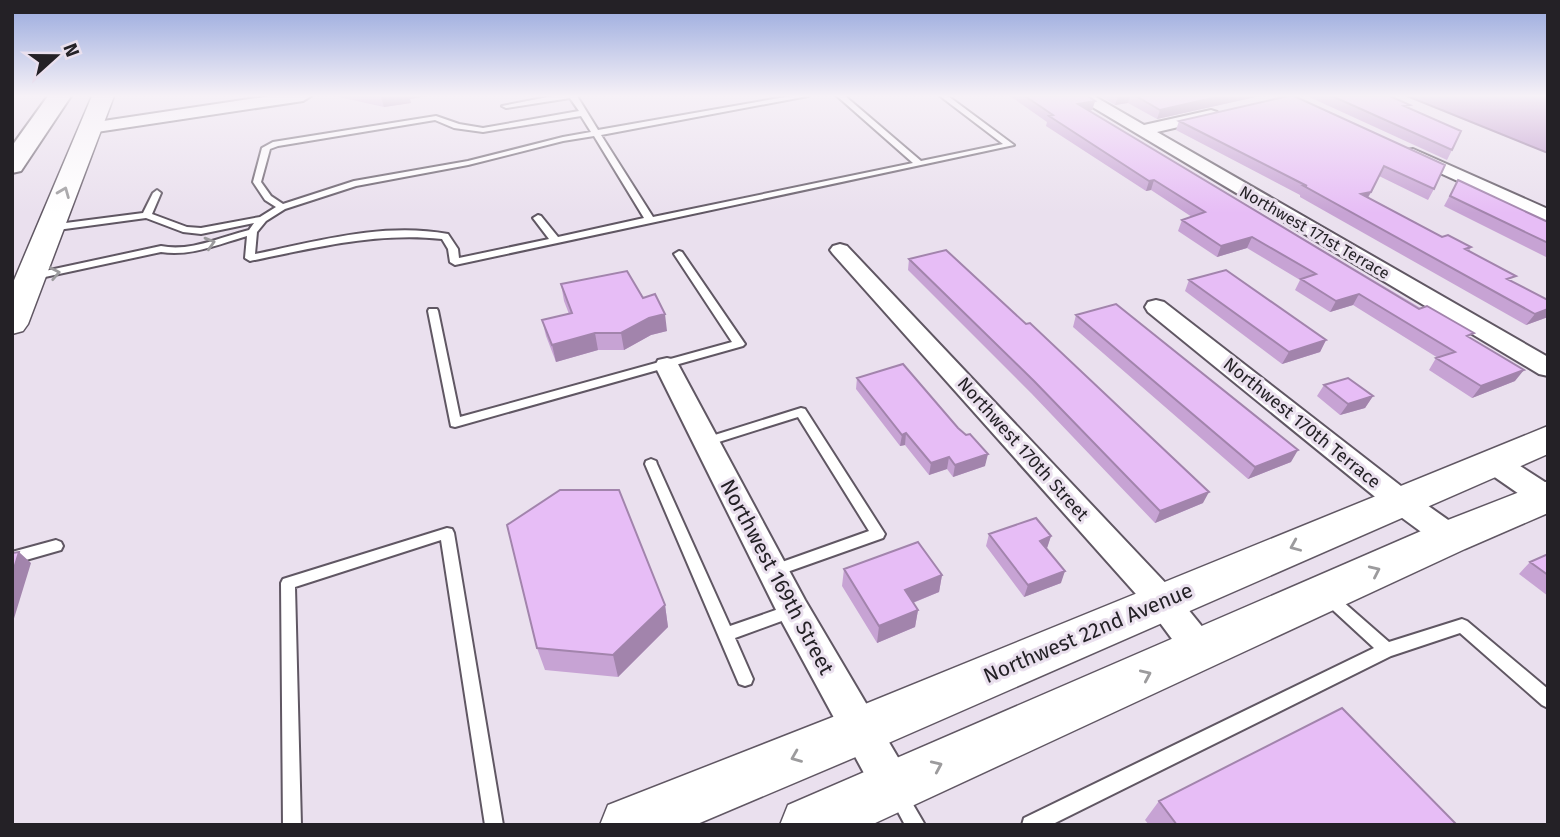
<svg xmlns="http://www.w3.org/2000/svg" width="1560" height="837" font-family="'Fira Sans',sans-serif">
<rect width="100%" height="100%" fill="#eae0ee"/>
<path fill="#be95cc" stroke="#90729a" stroke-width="2" d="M1407,96H1548V153Z"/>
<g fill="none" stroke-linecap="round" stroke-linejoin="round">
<g stroke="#605763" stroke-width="4">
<path id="lane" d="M553,96H577L598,130L791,96H808L601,135L653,217L913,163L837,96H845L921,161L1003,144L940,96H948L1014,145L455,265L450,262L448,249L442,239C376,232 314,248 250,261L245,258L247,236C219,244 190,257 161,252L31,280L26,277L31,274L161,246C191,252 220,237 249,230L254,223L201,234L183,232L146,218L50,231L45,228L50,225L143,213L153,193L157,190L161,193L152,214L187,227L201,228L260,217L276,207L265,200L253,182L262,148L273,142L436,116L459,124L483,128L579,111L570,98L506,108L502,106ZM581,116L591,132L563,137L468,161L354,181L283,204L271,196L261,182L270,149L278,146L435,120L454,128L483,132ZM594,136L644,218L558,237L541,216L538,215L533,218L549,239L459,258L458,249L448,234C384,222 318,241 255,254L257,232L266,221L285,209L356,186L468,165L563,141Z
M679,251L682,252L745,344L743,346L455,427L451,426L428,311L429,309H437L438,311L460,417L732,342L674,254Z
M801,408L805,409L885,534L883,538L773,577L768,575L766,571L768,567L869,531L798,417L706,446L700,442L702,439Z
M651,459L656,461L657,464L730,626L793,604L798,605L801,610L798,615L735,638L753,679L751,684L745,686L739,684L645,464L646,461Z
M447,528L452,529L454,533L503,825H485L441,540L295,587L301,825H283L281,583L283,579Z
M56,540L61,542L63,546L61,550L12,564V552Z
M1328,591L1333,593L1389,642L1462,619L1467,621L1548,689V708L1542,705L1460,633L1391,656L1051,825H1022L1024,818L1374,648L1323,601L1320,597L1323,593Z
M898,786L904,789L925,825H905L889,795L892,789Z"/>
</g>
<g stroke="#605763" stroke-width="4">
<path id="street" d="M270,96H311L303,101L90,133L82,128L90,123Z
M1074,96H1094L1144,125L1211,110L1217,112L1219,115L1217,118L1157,132L1548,357V376L1539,374Z
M1413,149L1548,209V222L1407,158L1404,154L1407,150Z
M840,244L847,246L1174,592L1213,640L1218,651L1213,662L1201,666L1189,662L1152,612L833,254L830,250L833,246Z
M1156,300L1164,302L1410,493L1461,529L1465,537L1461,545L1450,549L1439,545L1390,509L1148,312L1145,307L1148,302Z
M667,358L676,360L679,366L805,600L906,771L911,785L906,799L892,804L878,799L781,620L655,366L658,360Z
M1493,452L1503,455L1548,484V510L1538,507L1483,469L1479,462L1483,455Z"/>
</g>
<g stroke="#605763" stroke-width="3">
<path id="secondary" d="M92,96H114L28,324L23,331L12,334V285Z
M1548,426V454L877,748L695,825H600L608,805L843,713Z
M1548,481V513L1465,549L871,825H780L788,805L1435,525Z"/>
</g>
<g stroke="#605763" stroke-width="4">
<path id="highway" d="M48,96H71L21,171L12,173V146Z"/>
</g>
<use href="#lane" fill="#fff" fill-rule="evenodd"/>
<use href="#street" fill="#fff" fill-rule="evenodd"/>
<use href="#secondary" fill="#fff" fill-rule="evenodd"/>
<use href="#highway" fill="#fff" fill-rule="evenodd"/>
</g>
<path fill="#c7a3d4" d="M334,96H428L410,99L411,103L384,107Z
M1010,96H1088L1095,101L1092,110L1089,111L1471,338L1515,381L1472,398L1429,370L1436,358H1438L1353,305L1330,312L1295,290L1300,280L1247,248L1217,257L1178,231L1182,220L1192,217L1151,190L1146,191L1046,126L1047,122Z
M1100,96H1260L1157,119L1128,103L1115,105Z
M1288,96L1434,189L1428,200L1379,176L1368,198L1442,237L1471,247L1469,251L1512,282L1548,300V317L1526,325L1300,197V195L1176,130L1179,121Z
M1307,96H1390L1409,108L1452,150L1447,160Z
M1458,180L1548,222V258L1444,206Z
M909,259L1026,324L1203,503L1155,523L1031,393L908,270Z
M1189,280L1326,340L1320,352L1282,364L1185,291Z
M561,284L643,298L667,331L651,335L624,350H598L556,362L546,336L542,320L569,314L564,301Z
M1076,315L1291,462L1248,479L1073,327Z
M857,378L985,466L953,477L947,469L929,475L905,445L900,446L856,389Z
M1324,385L1373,396L1365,408L1340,415L1317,396Z
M989,534L1051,536L1047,548L1061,583L1024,597L986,546Z
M1548,554V596L1519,574L1530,562Z
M844,569L942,575L939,592L913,603L918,610L915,627L877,643L842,586Z
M665,605L668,627L618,677L545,670L537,648Z
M1159,801L1457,825H1149L1145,820Z"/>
<path fill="#a284ac" d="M387,96H409L411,103L384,107L381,97Z
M409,96H428L410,99Z
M1118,96H1130L1128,103L1115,105Z
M1221,96H1260L1157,119L1160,110Z
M1095,101L1092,110L1076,113L1078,104Z
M1154,180L1151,190L1146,191L1149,181Z
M1371,192L1365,202L1361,194Z
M1252,237L1247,248L1217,257L1221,246Z
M1359,294L1353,305L1330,312L1336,301Z
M1548,309V317L1526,325L1535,314Z
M665,314L667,331L651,335L624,350L621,333L649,318Z
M595,333L598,350L556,362L552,345Z
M1326,340L1320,352L1282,364L1289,352Z
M1524,370L1515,381L1472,398L1481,386Z
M1373,396L1365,408L1340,415L1348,404Z
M906,433L905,445L900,446L902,435Z
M1298,450L1291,462L1248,479L1255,467Z
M988,454L985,466L953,477L955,465Z
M949,457L947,469L929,475L931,463Z
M1209,492L1203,503L1155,523L1160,511Z
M1051,536L1047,548L1040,541Z
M19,552L31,563L12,625V575Z
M1065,571L1061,583L1024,597L1028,585Z
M942,575L939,592L902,607L905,590Z
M665,605L668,627L618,677L613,655Z
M918,610L915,627L877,643L879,626Z"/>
<path fill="#e7bdf6" stroke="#a284ac" stroke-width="2" d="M1025,96H1088L1095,101L1078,104L1419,309L1427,306L1474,333L1467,336L1524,370L1481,386L1436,358L1455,352L1359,294L1336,301L1301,279L1316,274L1252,237L1221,246L1182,220L1205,212L1154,180L1149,181L1049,116L1053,115Z
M1136,96H1221L1160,110Z
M1288,96H1294L1445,165L1434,189L1384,166L1371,192L1361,194L1442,237L1448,235L1471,247L1465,249L1516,276L1507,279L1548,300V309L1535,314L1304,186H1307L1179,121Z
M1332,96H1390L1410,105L1404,106L1461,131L1452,150Z
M1458,180L1548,222V243L1450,196Z
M946,250L1026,324L1030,323L1209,492L1160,511L1034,381L909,259Z
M1226,270L1326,340L1289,352L1189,280Z
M627,271L643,298L655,294L665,314L649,318L621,333H595L552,345L542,320L572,313L561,284Z
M1116,304L1298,450L1255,467L1076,315Z
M903,364L958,428L966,435L970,434L988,454L955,465L949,457L931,463L906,433L902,435L857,378Z
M1348,378L1373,396L1348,404L1324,385Z
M560,490H619L665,605L613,655L537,648L507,525Z
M1036,518L1051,536L1040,541L1065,571L1028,585L989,534Z
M918,542L942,575L905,590L918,610L879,626L844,569Z
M19,552L12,575V553Z
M1548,554V575L1530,562Z
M1342,708L1457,825H1177L1159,801Z"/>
<defs><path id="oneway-chevron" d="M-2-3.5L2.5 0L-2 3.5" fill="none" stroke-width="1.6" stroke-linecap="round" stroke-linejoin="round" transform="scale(1.75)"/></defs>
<g stroke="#9c9b9d">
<use href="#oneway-chevron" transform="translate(64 192) rotate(-68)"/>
<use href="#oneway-chevron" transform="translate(210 243) rotate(-16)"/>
<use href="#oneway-chevron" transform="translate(55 273) rotate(-11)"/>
<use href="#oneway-chevron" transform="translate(1295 546) rotate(157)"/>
<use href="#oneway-chevron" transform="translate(1375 571) rotate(-25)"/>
<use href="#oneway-chevron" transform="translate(1146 675) rotate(-24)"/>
<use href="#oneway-chevron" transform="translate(796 757) rotate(158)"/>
<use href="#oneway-chevron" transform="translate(937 766) rotate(-24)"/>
</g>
<linearGradient id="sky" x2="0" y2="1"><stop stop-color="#97a8dd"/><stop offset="0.45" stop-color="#f6f1f7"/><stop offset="1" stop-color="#f6f1f7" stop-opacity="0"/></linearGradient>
<rect width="1560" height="213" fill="url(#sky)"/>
<g text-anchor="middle" stroke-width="6" stroke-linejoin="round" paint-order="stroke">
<g font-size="16" fill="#242126" stroke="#eae0ee">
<text transform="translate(1315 232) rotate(30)" y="6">Northwest 171st Terrace</text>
</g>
<g font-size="18" fill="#242126" stroke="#eae0ee">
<text transform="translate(1302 423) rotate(39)" y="6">Northwest 170th Terrace</text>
<text transform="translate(1023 449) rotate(48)" y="6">Northwest 170th Street</text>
</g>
<g font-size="21" fill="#242126" stroke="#eae0ee">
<text transform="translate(777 577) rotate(62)" y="7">Northwest 169th Street</text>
<text transform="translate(1088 633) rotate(-23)" y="7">Northwest 22nd Avenue</text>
</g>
</g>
<rect width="1560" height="837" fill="none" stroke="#242126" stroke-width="28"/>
<g transform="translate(56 56) rotate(69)" stroke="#eae0ee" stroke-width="5" paint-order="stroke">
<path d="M0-5L12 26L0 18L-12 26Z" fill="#242126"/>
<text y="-10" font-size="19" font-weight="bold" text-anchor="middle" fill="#242126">N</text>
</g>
</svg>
